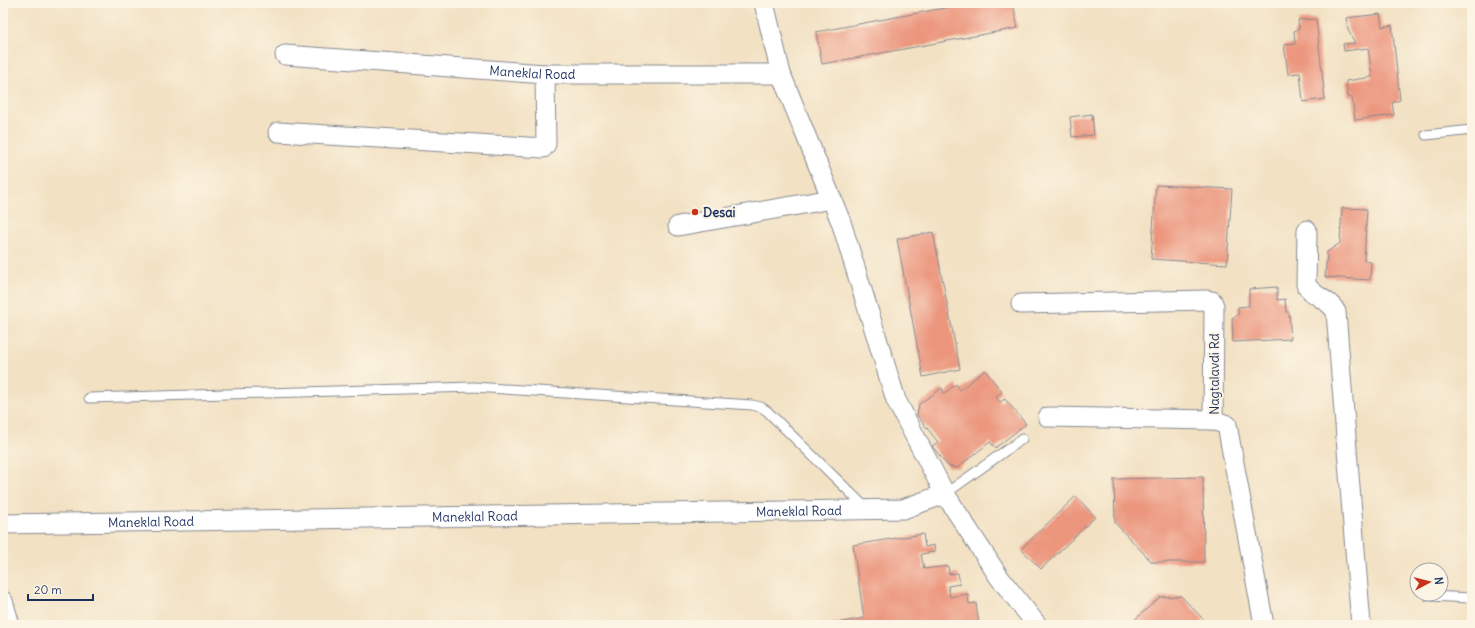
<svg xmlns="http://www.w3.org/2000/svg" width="1475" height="628" font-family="Delius,sans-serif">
<rect width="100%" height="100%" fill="#fcf5e5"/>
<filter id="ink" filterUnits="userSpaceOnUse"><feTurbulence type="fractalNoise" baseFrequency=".025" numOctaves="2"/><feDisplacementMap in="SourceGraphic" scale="8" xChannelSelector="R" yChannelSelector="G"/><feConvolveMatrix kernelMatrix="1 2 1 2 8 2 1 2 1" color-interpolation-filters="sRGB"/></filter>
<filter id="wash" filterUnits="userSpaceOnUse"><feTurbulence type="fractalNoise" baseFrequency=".012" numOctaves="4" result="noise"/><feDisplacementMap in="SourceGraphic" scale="16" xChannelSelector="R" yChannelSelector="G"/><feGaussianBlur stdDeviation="0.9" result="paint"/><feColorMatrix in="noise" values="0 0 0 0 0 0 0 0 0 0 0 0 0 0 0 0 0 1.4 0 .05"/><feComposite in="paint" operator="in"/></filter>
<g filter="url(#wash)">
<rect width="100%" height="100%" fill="#f2e1c3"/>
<g id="blocks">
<path fill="#ec967e" d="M971,3H1013L1018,28L822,64L816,32Z
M1380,14L1382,27L1392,25L1400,100L1392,103L1394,115L1355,120L1352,97H1348L1346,81L1372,77L1368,48L1344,51L1343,44L1355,43L1348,30L1346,18Z
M1316,19L1325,99L1303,102L1300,73L1288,74L1284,45L1295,44L1294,31L1299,29L1298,20Z
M1092,114L1094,135L1072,137L1070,117Z
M1156,185L1232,189L1227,264L1151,259Z
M1342,208L1367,209L1364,261L1371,262L1370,280L1325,277L1327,252L1340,243Z
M933,232L960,369L923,377L897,239Z
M1277,287V300L1285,299L1286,312H1289L1291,339L1233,342L1232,318L1238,315V307L1249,306V289Z
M985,370L1002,392L996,397L1000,402L1005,399L1026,424L995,448L990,442L957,468L948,466L932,446L938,442L917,415L919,404L942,388L944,394L956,384L960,390Z
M1203,477L1204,562H1152L1115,523L1114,479Z
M1076,496L1095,517L1041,569L1021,549Z
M923,534L925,547L934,545L935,552L921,554L924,569L948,566L949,574L958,573L960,584L948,586L950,597L968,594L969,604L976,603L979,625H826L864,618L853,545Z
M1181,596L1204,620L1198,625H1129L1160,597Z"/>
</g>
</g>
<g filter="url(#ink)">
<use href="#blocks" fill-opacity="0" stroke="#868890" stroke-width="1"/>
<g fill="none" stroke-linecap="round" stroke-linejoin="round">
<g stroke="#868890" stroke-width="11">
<path id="service" d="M1426,135L1472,130
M89,398L474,387L752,405L761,407L767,411L866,508
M945,494L1022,439
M1428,596L1472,598"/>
</g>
<g stroke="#868890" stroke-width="21">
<g id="minor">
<path d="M764,3L781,74L841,222L896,400L945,494L999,577L1037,625"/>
<path id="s1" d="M285,55L545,74H781"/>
<path d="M278,132L543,148L546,144L545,74"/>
<path d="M678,226L832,199"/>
<path d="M1307,230L1306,284C1312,297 1330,299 1336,312L1361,625"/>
<path d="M1021,304L1207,300L1212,301L1214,306L1213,420L1227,425L1264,625"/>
<path d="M1048,417L1213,420"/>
<path id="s2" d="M3,524L903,509L945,494"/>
<path d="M3,601L10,625"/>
</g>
</g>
<use href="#service" stroke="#fff" stroke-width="9"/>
<use href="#minor" stroke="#fff" stroke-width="19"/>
</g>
</g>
<circle fill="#c8321e" stroke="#fcf5e5" stroke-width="1.5" cx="695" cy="212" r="4"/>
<g text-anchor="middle" stroke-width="4" stroke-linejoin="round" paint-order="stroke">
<g font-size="13" fill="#1b2f5e" stroke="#fcf5e5">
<text dy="5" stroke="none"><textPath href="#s1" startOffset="248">Maneklal Road</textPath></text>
<text transform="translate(1214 374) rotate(-90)" y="5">Nagtalavdi Rd</text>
<text dy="5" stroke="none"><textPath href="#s2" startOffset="796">Maneklal Road</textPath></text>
<text dy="5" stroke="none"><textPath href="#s2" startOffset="472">Maneklal Road</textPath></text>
<text dy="5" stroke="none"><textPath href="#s2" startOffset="148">Maneklal Road</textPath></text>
</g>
<g font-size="13" font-weight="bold" fill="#1b2f5e" stroke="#fcf5e5" text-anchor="start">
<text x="703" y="217">Desai</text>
</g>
</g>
<rect width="1475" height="628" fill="none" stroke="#fcf5e5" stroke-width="16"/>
<g transform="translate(1429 582) rotate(83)"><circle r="19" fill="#fcf5e5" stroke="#a2a6af"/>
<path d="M0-3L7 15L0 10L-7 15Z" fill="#c8321e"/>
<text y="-6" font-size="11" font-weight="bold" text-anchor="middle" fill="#1b2f5e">N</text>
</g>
<path d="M28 594v6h65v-6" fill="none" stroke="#1b2f5e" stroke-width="2"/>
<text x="34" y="594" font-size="12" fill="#1b2f5e" stroke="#fcf5e5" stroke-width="3" paint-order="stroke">20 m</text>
</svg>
